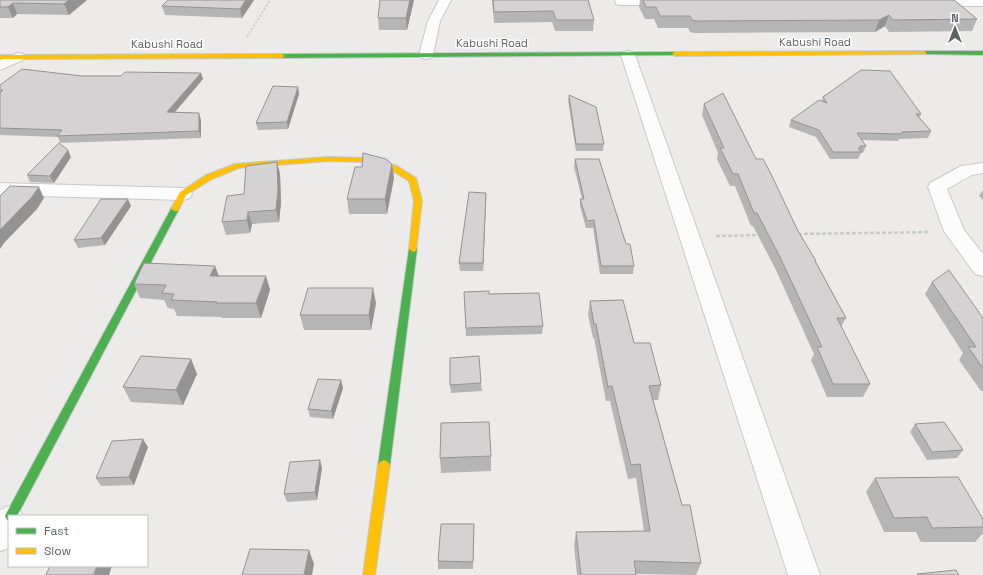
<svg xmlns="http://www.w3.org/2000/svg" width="983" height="575" font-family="'Space Grotesk',sans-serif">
<rect width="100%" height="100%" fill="#edebe9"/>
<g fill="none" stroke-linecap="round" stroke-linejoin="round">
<g stroke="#c8c8c8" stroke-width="2">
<path id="street" d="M439,0H451L440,21L433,55L431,58L426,59L421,58L419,55L428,21Z
M615,0H675L676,1L674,4L670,5H620L616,4Z
M921,0H983V6H926L922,5L920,2Z
M628,51L633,52L635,55L820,575H788L621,55L623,52Z
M18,53L23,54L25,57L23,60L0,70V60Z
M983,163V173L972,175L947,189L964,230L983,254V276L975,274L944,231L928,187L930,183L961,166Z
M0,183L183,188L190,190L192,194L190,198L183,200L0,195Z
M9,506L20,510L22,516H9V548L0,551V510Z"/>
</g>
<g stroke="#c7c8c8" stroke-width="2">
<path id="fast" d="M924,51H983V55L922,54V52Z
M675,52L678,54L677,55L282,58L279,56L282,54Z
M172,207H175L179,209L17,516H9V521L7,520L5,516L7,512Z
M413,246L417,249L390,465L388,468L384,470L380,468L378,465L409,249Z"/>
</g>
<g stroke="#c7c8c8" stroke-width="2">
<path id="slow" d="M924,51L926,52V54L675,56L672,54L675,52Z
M0,55L282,54L285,56L282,58L0,59Z
M329,157L367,158L397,166L416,178L422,201L416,251L413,252L409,249L414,201L409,181L391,170L364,162L329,161L239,168L212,179L186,195L178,211H175L171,209L180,192L206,175L235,164Z
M384,460L388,462L390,465L375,575H363L378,465L380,462Z"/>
</g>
<path stroke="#c7ccc9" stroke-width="1.5" stroke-dasharray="2.5 1.5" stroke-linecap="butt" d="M247,37L270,0"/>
<path stroke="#c7ccc9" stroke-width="2.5" stroke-dasharray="4 2" stroke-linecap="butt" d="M798,234L929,232
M716,236L761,235"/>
<use href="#street" fill="#fcfcfc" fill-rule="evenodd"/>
<use href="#fast" fill="#4caf50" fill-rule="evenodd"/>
<use href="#slow" fill="#ffc107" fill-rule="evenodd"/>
</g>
<path fill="#b6b5b5" d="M0,0H87L69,15L17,14L13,18H0Z
M254,0L242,18L165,15L162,6Z
M380,0H414L407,30H379L378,18Z
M492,0H588L594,20L593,31H555L552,22L494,23Z
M640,0H954L977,19L972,31L889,32L885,26L875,32L694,33L690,32L688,28H658L654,19H645L639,7Z
M201,73L203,79L175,112L201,120V138L60,143L58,137L0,135V85L82,76H121Z
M298,87L299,94L288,129L258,130L256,123Z
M569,95L604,144L603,151H576L568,101Z
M823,97L921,114L919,118L931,131L928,138L899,139L898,141L862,140L866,146L863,153H861L858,159H830L816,137L789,127L791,120L822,101Z
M704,104L756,159L798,231L816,261V262L846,318L841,327L870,384L863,397H827L811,360L814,354L775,268L753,226H751L735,186H730L717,159L718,153L702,115Z
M71,157L54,183L30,182L27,175Z
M575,159L626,244L634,266L633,274H600L593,228H586L580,206V199H582L574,167Z
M277,162L280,174L281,203L279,222L252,224L250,233L226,235L222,222L244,194Z
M392,164L394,178L387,214H349L347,199L362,167Z
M983,190V200L979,196Z
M486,193L483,271H460L459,263Z
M131,206L105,245L78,248L74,240Z
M215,266L219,276H266L270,290L261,318H222L221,317L177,316L174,309L168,308L164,300L140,298L134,284Z
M932,282L983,318V391H981L959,360L963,353L925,294Z
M464,292L489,294L543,326L542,334L466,336Z
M590,301L634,343L661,385L658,400H653L682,505L701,563L696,575L636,574V575H577L574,545L576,532L644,531L636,478L628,479L610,401H606L594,338H593L588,315Z
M376,303L371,330H304L300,315Z
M191,359L197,374L183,405L131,402L123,387Z
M341,380L343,388L333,419L310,417L308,409Z
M481,383L482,391L451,393L450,385Z
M915,424L963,450L957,458L927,460L910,432Z
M148,447L134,485L101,486L96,478Z
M491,456V471L441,473L440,458Z
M322,468L317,500L287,502L284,494Z
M875,478L983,519V533L975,542H921L916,532H884L866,492Z
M474,524L473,569H438V561Z"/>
<path fill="#949393" d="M69,0H87L69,15L64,4Z
M246,0H254L242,18L240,9Z
M410,0H414L407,30L406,18Z
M13,3L17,14L13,18L8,7Z
M889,15L885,26L875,32L879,20Z
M201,73L203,79L169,119L167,112Z
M298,87L299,94L288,129L287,122Z
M199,113L201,120V138L199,131Z
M68,150L71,157L54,183L50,176Z
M277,162L280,174L281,203L279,222L276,210Z
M392,164L394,178L387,214L385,199Z
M39,187L44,198L37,209L4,243L0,249V230Z
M486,193V201L483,271V263Z
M128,199L131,206L105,245L101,238Z
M248,212L252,224L250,233L247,220Z
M215,266L220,280L210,276Z
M266,276L270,290L261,318L256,303Z
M373,288L376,303L371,330L369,315Z
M191,359L197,374L183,405L176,390Z
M341,380L343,388L333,419L331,411Z
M143,439L148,447L134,485L129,477Z
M320,460L322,468L317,500L315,492Z
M309,550L314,564L312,575H304Z
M97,566H112L109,575H94Z"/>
<path fill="#d4d2d2" stroke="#949393" d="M0,0H69L64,4L13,3L8,7H0Z
M168,0H246L240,9L162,6Z
M380,0H410L406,18H378Z
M493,0H588L594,20H556L553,11L494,12Z
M643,0H954L977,19L893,20L889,15L879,20L696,21L692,20L690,16H660L656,7H646Z
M22,69L82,76H121L125,72L201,73L167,112L199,113V131L57,136L62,130L0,128V93L3,90H0V85Z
M861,70L890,71L921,114H916L931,131L902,132L901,134L857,133L866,146H860L862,148H858L861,152H833L819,130L791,120L819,100L827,103L823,97Z
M273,86L298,87L287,122L256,123Z
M723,93L756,159H763L771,174L798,231L816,261H815L846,318H837L870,384H833L817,347H822L779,255L757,213H754L738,174H733L720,148H724L704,104Z
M569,95L596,107L604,144H576Z
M59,143L68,150L50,176L27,175Z
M363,153L386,159L392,164L385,199H347L355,167H362Z
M575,159H599L626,244H630L634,266H601L594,220L587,221L580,199H584Z
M277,162L278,191L276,210L248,212L247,220L222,222L227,196L244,194L246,166Z
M10,186L39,187L31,198L0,230V196Z
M469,192L486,193L483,263H459Z
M101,199H128L101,238L74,240Z
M144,263L215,266L210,276H266L256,303H216L217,302L171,300L174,294L162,293L166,285L134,284Z
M949,270L983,318V368L968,347H976L932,282Z
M308,288H373L369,315H300Z
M489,291V294L539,293L543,326L466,328L464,292Z
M623,300L634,343H650L661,385L649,386L682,505H690L701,563L634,561L636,575H581L576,532L650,531L640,464L631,465L612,386L608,387L596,324H594L590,301Z
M141,356L191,359L176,390L123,387Z
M479,356L481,383L450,385V358Z
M318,379L341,380L331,411L308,409Z
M489,422L491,456L440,458L441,423Z
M944,422L963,450L932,452L915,424Z
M143,439L129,477L96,478L112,441Z
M320,460L315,492L284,494L290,462Z
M958,477L983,519V527L932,528L927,517L894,518L875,478Z
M441,524H474L473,562L438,561Z
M250,549L309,550L304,575H242Z
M50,566H97L93,575H46Z
M956,570L959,575H918L917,574Z"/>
<g text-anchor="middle" stroke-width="3" stroke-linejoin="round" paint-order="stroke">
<g font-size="11" fill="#5e6366" stroke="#fff">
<text x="815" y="46">Kabushi Road</text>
<text x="492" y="47">Kabushi Road</text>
<text x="167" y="48">Kabushi Road</text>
</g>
</g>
<rect x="8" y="515" width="140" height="52" fill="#ffffff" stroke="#bfc1c2"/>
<rect x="16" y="528" width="20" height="6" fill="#4caf50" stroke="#bfc1c2"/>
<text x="44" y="535" font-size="12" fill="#5e6366">Fast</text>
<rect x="16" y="548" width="20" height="6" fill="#ffc107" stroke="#bfc1c2"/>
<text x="44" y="555" font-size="12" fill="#5e6366">Slow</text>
<g transform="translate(955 28)" stroke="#ffffff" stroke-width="3" paint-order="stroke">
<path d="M0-3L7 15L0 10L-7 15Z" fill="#5e6366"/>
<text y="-6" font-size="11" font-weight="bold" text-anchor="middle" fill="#5e6366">N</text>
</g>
</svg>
